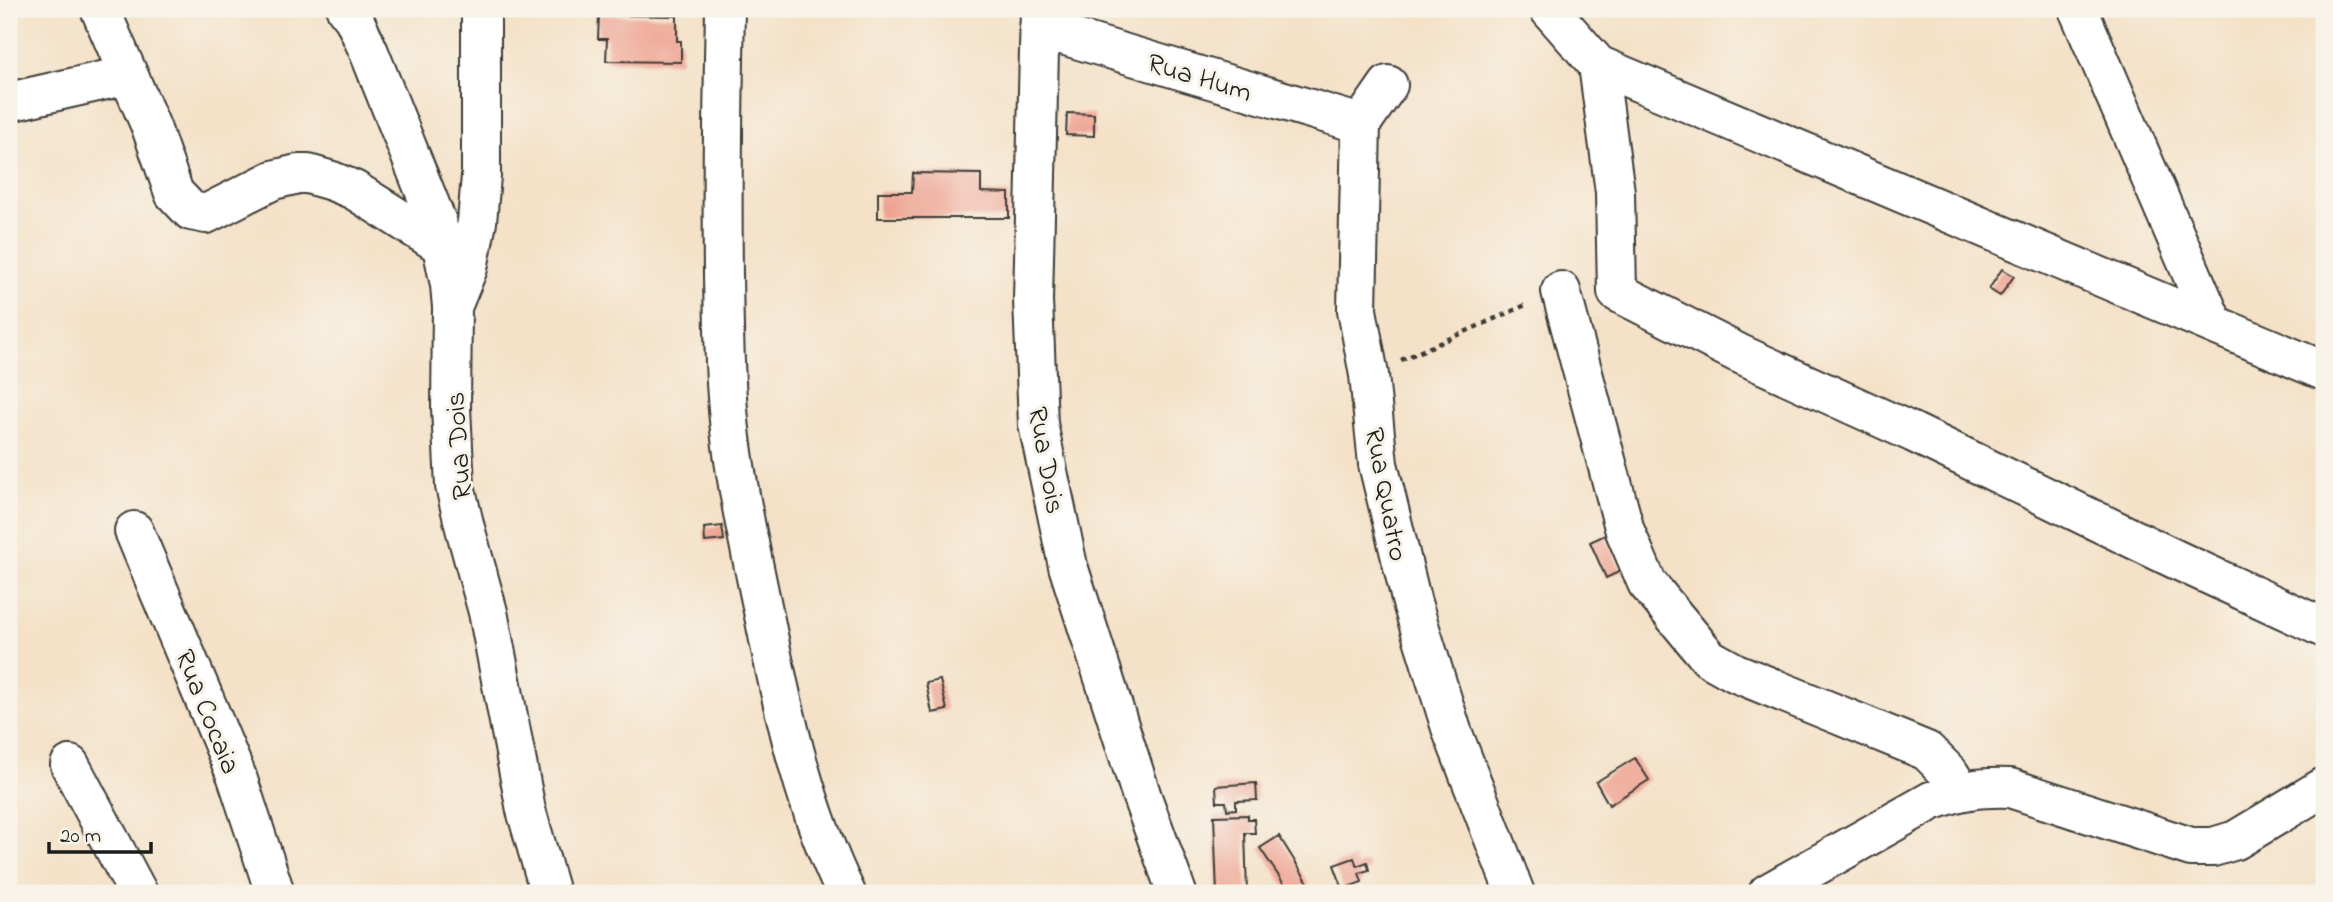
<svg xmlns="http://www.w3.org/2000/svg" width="2333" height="902" font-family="'Indie Flower',sans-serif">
<rect width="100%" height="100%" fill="#f7f3e8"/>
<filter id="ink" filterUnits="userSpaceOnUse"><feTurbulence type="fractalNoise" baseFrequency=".0143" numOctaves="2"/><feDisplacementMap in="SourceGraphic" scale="14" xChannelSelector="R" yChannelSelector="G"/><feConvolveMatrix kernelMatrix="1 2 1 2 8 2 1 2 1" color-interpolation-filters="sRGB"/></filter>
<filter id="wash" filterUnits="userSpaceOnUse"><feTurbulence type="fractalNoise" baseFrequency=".00686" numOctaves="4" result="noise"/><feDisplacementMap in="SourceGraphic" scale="28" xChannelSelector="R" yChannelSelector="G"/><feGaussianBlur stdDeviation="1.57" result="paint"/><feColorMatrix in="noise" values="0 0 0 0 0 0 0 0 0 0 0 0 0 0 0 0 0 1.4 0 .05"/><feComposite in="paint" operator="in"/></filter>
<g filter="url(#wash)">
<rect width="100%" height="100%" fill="#f4e1c7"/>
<g id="blocks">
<path fill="#eea392" d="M599,15L677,16V41H681V62L606,61L607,39H598Z
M1067,113L1094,114V136L1066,135Z
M913,173L981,174V192L1009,193V218H878V192H912Z
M2002,269L2014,276L2000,296L1989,289Z
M722,526L724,540L705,542L704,528Z
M1605,535L1621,571L1606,578L1590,542Z
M940,680L947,710L932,713L926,683Z
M1635,758L1649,780L1609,805L1596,782Z
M1256,783L1257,800L1236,801V809L1227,810L1226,802H1217L1216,786Z
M1248,815V819H1254L1255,833H1245L1247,893H1217L1214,816Z
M1279,836L1309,884L1290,893L1260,848Z
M1354,858L1357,866L1367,862L1369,870L1359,873L1362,882L1343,889L1334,865Z"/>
</g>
</g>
<g filter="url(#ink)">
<use href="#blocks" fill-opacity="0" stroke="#3c3a36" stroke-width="2"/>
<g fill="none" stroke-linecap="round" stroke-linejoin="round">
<g stroke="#3c3a36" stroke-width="42">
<path id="street" d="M100,9L151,127L174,193L191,211L206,214L273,180L298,174H308L332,181L354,190L441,245
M346,9L354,19L369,52L437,222L450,285L452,307L451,408L455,486L465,528L488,612L526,810L550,893
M725,9C723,97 722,185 723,274C724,328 724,383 731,438C739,502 754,566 767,630C785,720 806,811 846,893
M1040,9L1033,300L1038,424L1068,566L1142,797L1177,893
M1549,9L1598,65L2324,371
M2078,9L2213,323
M1039,28L1361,124
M1598,65L1615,192L1617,292L1738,353L1914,433L2177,560L2324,628
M1388,85L1361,124L1357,310L1369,375L1378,464L1412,603L1452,731L1515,893
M9,102L128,75
M1561,291L1625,531L1647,583L1709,658L1736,673L1927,751L1949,773L1960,790
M454,302L468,268L477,222L481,176V9
M134,531L237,777L275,893
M70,765L138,893
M1768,893L1931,801C1960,790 1979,787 2010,788L2191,847H2213L2236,840L2324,787"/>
</g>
<path stroke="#3c3a36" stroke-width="4.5" stroke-dasharray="5 5" stroke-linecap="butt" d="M1401,360L1528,304"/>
<use href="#street" stroke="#fff" stroke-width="38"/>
</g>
</g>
<g text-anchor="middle" stroke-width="6" stroke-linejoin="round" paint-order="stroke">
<g font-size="28" fill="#1c1c1c" stroke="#f7f3e8">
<text transform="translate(1200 76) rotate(17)" y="10">Rua Hum</text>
<text transform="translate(457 446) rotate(-94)" y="10">Rua Dois</text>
<text transform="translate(1048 460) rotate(80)" y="10">Rua Dois</text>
<text transform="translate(1388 494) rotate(79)" y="10">Rua Quatro</text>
<text transform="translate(209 711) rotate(68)" y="10">Rua Cocaia</text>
</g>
</g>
<rect width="2333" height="902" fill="none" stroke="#f7f3e8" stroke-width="35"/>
<path d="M49 842v10h102v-10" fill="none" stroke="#1c1c1c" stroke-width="3.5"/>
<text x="60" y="842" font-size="21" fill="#1c1c1c" stroke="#f7f3e8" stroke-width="5" paint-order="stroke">20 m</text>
</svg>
